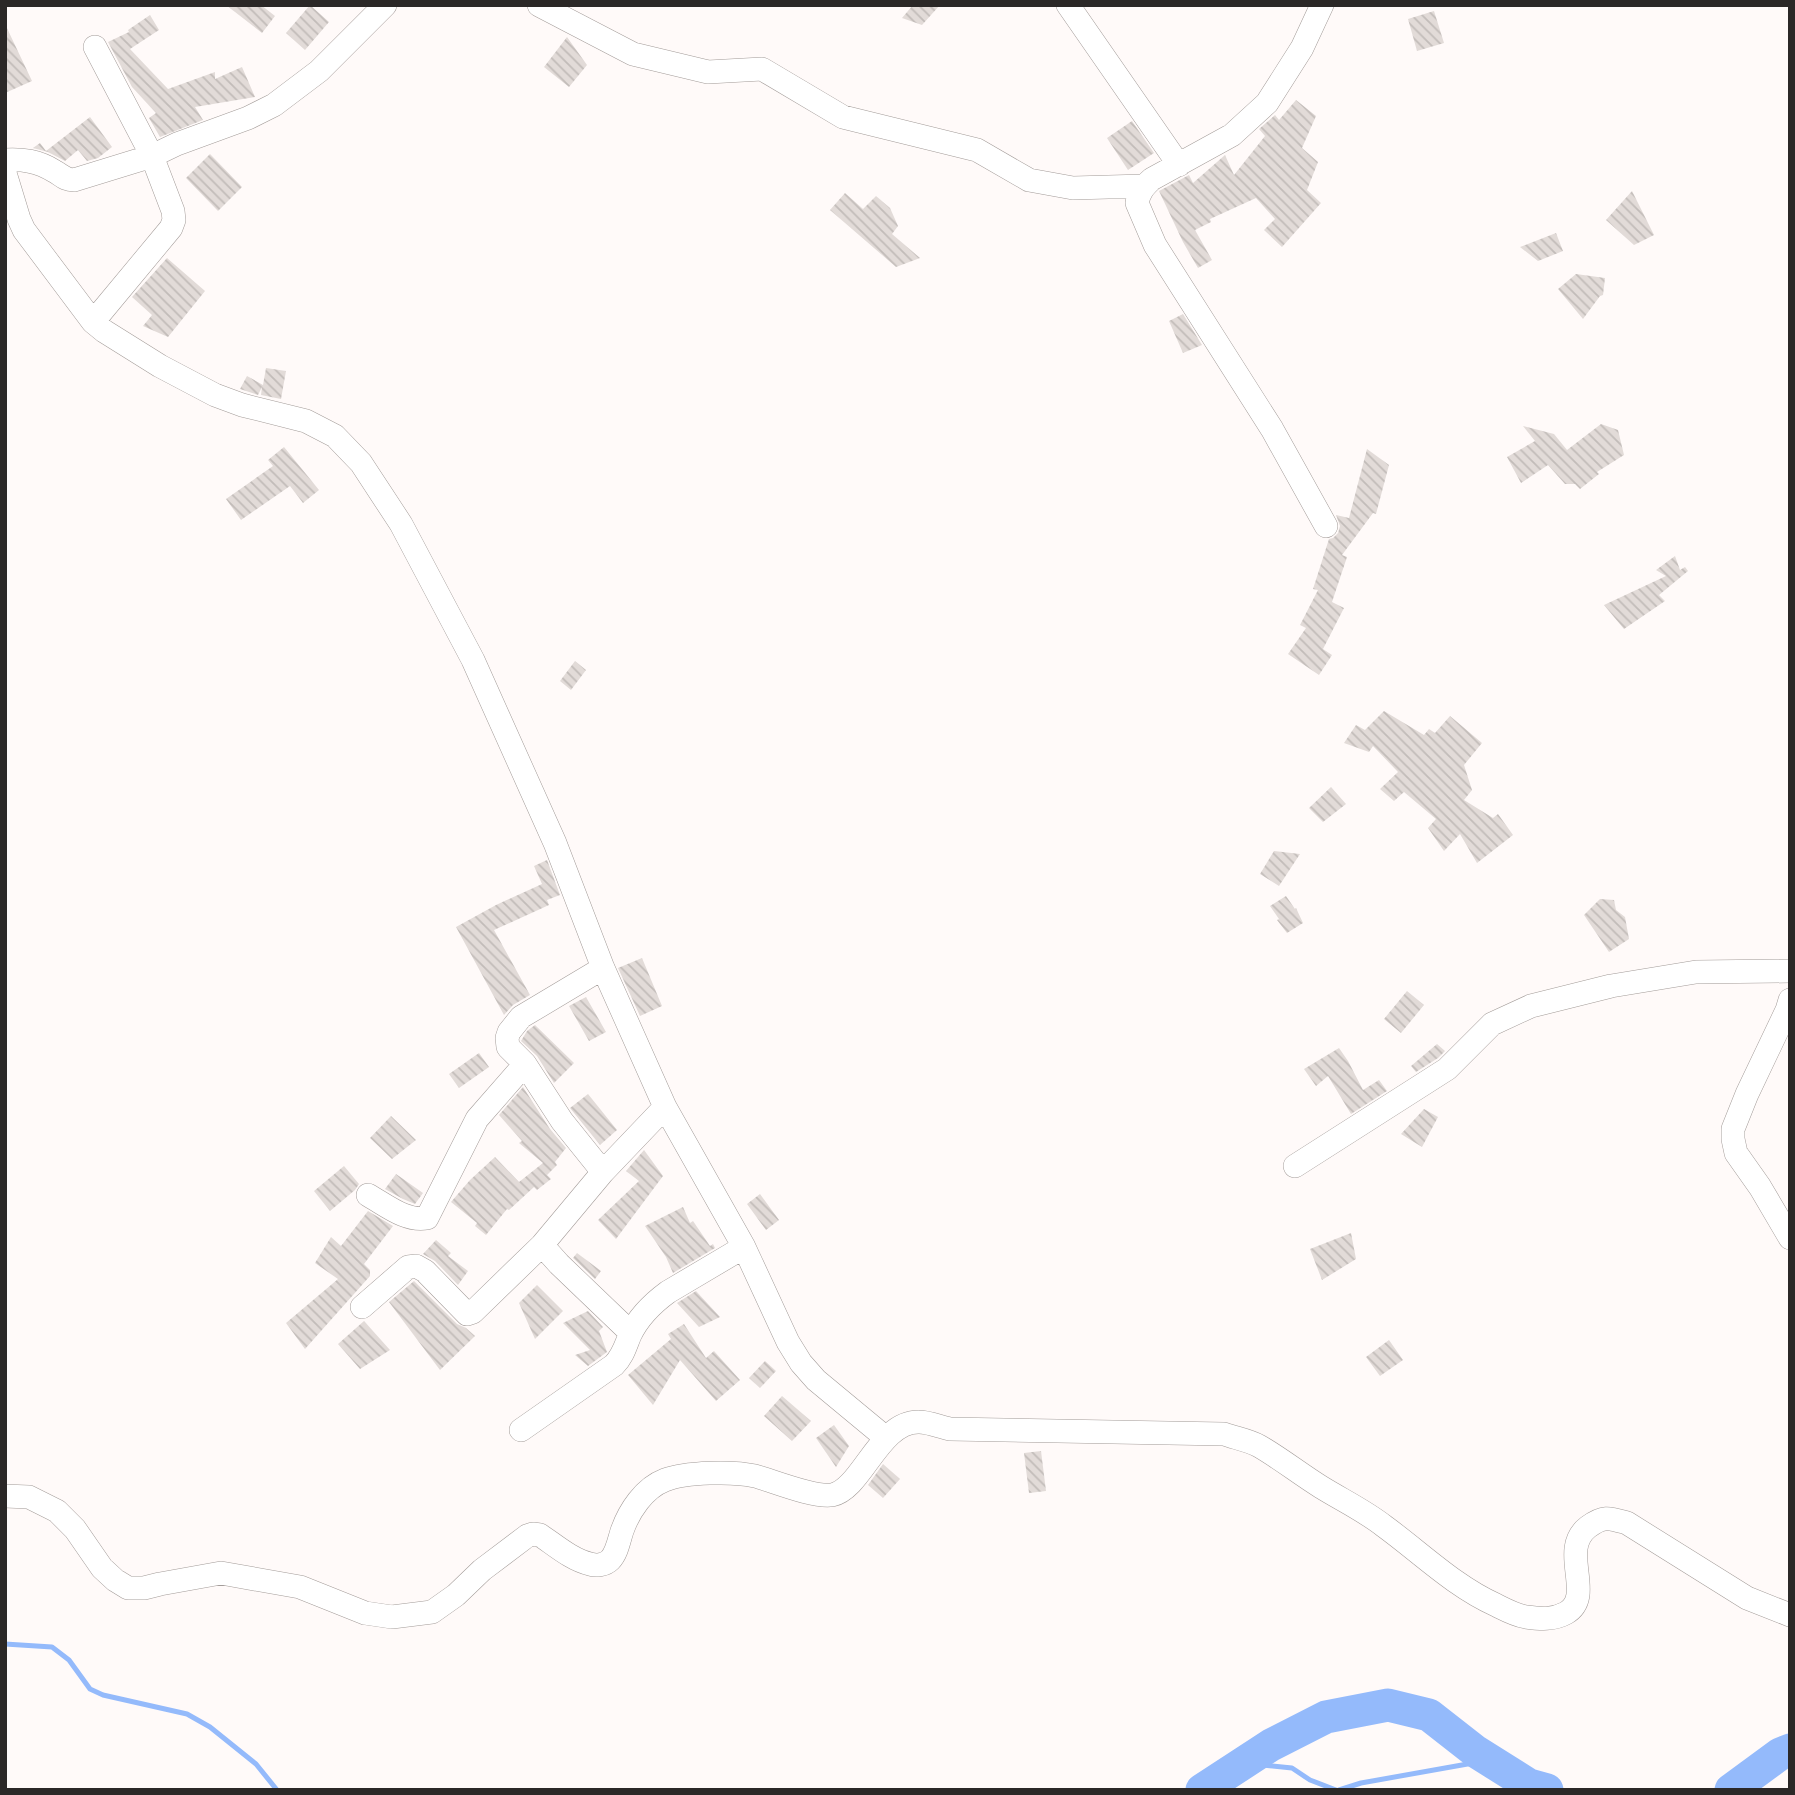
<svg xmlns="http://www.w3.org/2000/svg" width="1795" height="1795" font-family="'PT Sans',sans-serif">
<defs>
<pattern id="building-back-hatch" width="6" height="6" patternUnits="userSpaceOnUse" patternTransform="scale(1.75)"><rect width="6" height="6" fill="#e2dbd8"/><path d="M-1 5l2 2M0 0l6 6M5-1l2 2" fill="none" stroke="#c2bcb9"/></pattern>
</defs>
<rect width="100%" height="100%" fill="#fffaf9"/>
<g fill="none" stroke-linecap="round" stroke-linejoin="round">
<path stroke="#94bafb" stroke-width="5" d="M5,1644L52,1647L69,1660L90,1689L103,1695L187,1714L210,1727L256,1764L277,1790
M1243,1763L1292,1768L1310,1780L1336,1790
M1339,1790L1361,1783L1490,1760"/>
<path stroke="#94bafb" stroke-width="33" d="M1202,1790L1271,1745L1326,1717L1388,1705L1429,1715L1475,1751L1529,1785L1547,1790
M1731,1790L1780,1754L1790,1750"/>
</g>
<path fill="url(#building-back-hatch)" d="M226,5H261L275,16L262,33Z
M310,5L329,22L305,50L286,33Z
M913,5H940L922,25L902,18Z
M1434,11L1444,43L1417,51L1408,19Z
M150,15L159,30L130,49L168,89L215,72V79L242,67L255,97L195,107L203,120L160,137L149,118L156,113L132,87L108,42L129,32L128,30Z
M5,24L32,81L5,93Z
M567,37L587,65L569,87L544,67Z
M1296,100L1316,116L1302,148L1318,162L1307,190L1321,203L1282,247L1264,230L1275,219L1256,198L1210,219L1211,222L1195,230L1212,260L1198,268L1183,242L1159,191L1189,175L1193,183L1225,155L1234,175L1265,136L1259,129L1275,115L1279,120Z
M90,117L112,147L98,158L87,161L78,150L65,161L48,152L33,148L40,143L46,151Z
M1132,121L1154,153L1128,170L1107,138Z
M210,154L242,187L218,211L186,178Z
M1632,191L1654,235L1634,245L1606,220Z
M845,193L863,209L876,196L890,208L898,226L892,234L920,258L896,267L830,210Z
M1556,233L1563,251L1538,261L1520,247Z
M167,258L205,291L168,337L143,326L152,315L132,297Z
M1576,274L1605,278L1603,295L1600,296L1583,319L1558,289Z
M1183,314L1202,345L1183,353L1169,321Z
M266,368L286,371L281,399L261,395L262,387L258,395L240,389L247,376L263,385Z
M1601,424L1618,430L1624,455L1597,472L1599,474L1580,489L1575,484H1565L1548,465L1521,483L1507,457L1535,441L1523,426L1554,434L1567,450Z
M284,447L319,490L303,503L290,486L241,520L226,499L273,466L268,460Z
M1367,449L1389,465L1376,514L1373,513L1342,555L1347,557L1332,602L1344,608L1323,649L1332,655L1319,675L1288,654L1306,628L1300,625L1318,590L1313,589L1329,539L1333,538L1338,533L1340,526L1336,515L1349,518Z
M1675,556L1680,570L1685,567L1688,571L1659,595L1665,601L1624,629L1604,605L1666,576L1656,570Z
M575,661L586,670L571,690L560,681Z
M1384,711L1424,735L1429,729L1435,733L1450,716L1482,743L1464,765L1472,790L1464,800L1493,818L1498,814L1513,835L1477,863L1460,834L1444,851L1428,828L1436,819L1404,792L1394,801L1380,789L1398,772L1373,746L1369,752L1344,743L1356,725L1365,730Z
M1331,787L1346,804L1323,822L1309,808Z
M1274,851L1300,854L1279,886L1260,874Z
M547,860L560,895L547,900L549,905L494,930L530,995L513,1005L504,1015L456,927L496,905L542,884L534,866Z
M1286,896L1295,909L1296,908L1303,923L1287,933L1277,920L1279,919L1270,906Z
M1600,899L1614,900L1616,910L1625,917L1629,939L1609,952L1584,915Z
M642,958L662,1006L640,1016L618,968Z
M1407,991L1424,1005L1401,1033L1384,1019Z
M586,997L606,1032L589,1041L569,1006Z
M535,1025L574,1063L554,1083L537,1056L521,1041L527,1031Z
M1437,1044L1445,1051L1438,1058L1416,1072L1411,1066Z
M1339,1048L1348,1061L1363,1090L1379,1080L1387,1091L1351,1114L1328,1076L1316,1086L1304,1069Z
M479,1053L489,1067L459,1088L449,1074Z
M523,1087L550,1129L566,1148L555,1162L557,1165L547,1175L551,1179L537,1190L534,1187L509,1210L507,1209L486,1235L475,1226L477,1223L451,1202L470,1180L495,1157L519,1182L543,1163L519,1143L522,1141L499,1115Z
M588,1094L617,1130L600,1145L570,1108Z
M1424,1109L1438,1117L1422,1147L1401,1134Z
M391,1116L416,1140L392,1159L370,1138Z
M644,1150L663,1176L616,1239L598,1220L639,1181L626,1171Z
M344,1166L359,1184L355,1190L330,1211L314,1191Z
M396,1174L423,1193L415,1204L403,1199L385,1189Z
M760,1194L779,1220L766,1230L747,1204Z
M683,1207L690,1223L693,1221L710,1246L713,1244L715,1248L673,1273L666,1257L645,1226Z
M368,1211L393,1226L364,1264L370,1270V1276L305,1349L286,1323L338,1279L315,1263L331,1237L341,1246Z
M1351,1233L1356,1259L1322,1280L1310,1249Z
M436,1240L451,1253L448,1256L468,1271L458,1285L435,1261L423,1254Z
M577,1253L601,1271L595,1279L573,1258Z
M414,1281L457,1324L466,1328L475,1336L440,1370L389,1302Z
M537,1285L563,1311L535,1339L519,1303Z
M696,1291L720,1317L699,1327L677,1303Z
M588,1311L603,1327L599,1331L607,1352L588,1366L575,1355L590,1350L563,1323Z
M364,1321L390,1350L360,1369L338,1344Z
M684,1324L706,1358L714,1351L740,1380L716,1401L680,1360L653,1405L628,1375L671,1339L668,1334Z
M1389,1340L1403,1360L1380,1376L1366,1357Z
M765,1361L776,1371L760,1388L749,1378Z
M782,1396L811,1421L792,1441L764,1416Z
M834,1425L849,1446L836,1467L816,1438Z
M1041,1451L1046,1491L1029,1493L1024,1453Z
M883,1464L900,1479L883,1498L868,1485Z"/>
<g fill="none" stroke-linecap="round" stroke-linejoin="round">
<g stroke="#a39c99" stroke-width="24">
<path id="minor" d="M539,5L633,54L708,72L762,69L843,117L977,150L1029,180L1073,188L1144,186
M1068,5L1179,165
M1322,5L1302,48L1267,103L1232,135L1152,179C1144,186 1139,192 1137,203L1155,245L1272,429L1326,526
M5,160C23,159 38,161 54,171C62,175 64,180 74,180L152,156L95,47
M5,173L19,219L24,230L93,322L104,331L160,366L215,395L242,405L306,421L335,436L361,463L401,524L473,660L555,843L603,968L665,1107L744,1247L788,1342L801,1363L816,1380L886,1438
M93,322L171,228L174,220L173,211L152,156L177,144L248,118L274,105L319,71L385,5
M603,968L521,1017L509,1032L507,1038L508,1047L525,1064L562,1121L603,1172
M1790,1000L1787,1010L1747,1094L1733,1129V1139L1736,1153L1760,1187L1790,1238
M1295,1166L1447,1069L1492,1024L1531,1006L1611,986L1696,972L1790,971
M368,1195C386,1205 406,1222 427,1218L477,1119L525,1064
M542,1245L559,1264L631,1333
M362,1307L408,1267L416,1266L425,1271L467,1314L473,1312L542,1245L603,1172L665,1107
M521,1430L614,1365C623,1356 625,1347 630,1335C638,1318 653,1303 668,1292L744,1247
M5,1496L29,1497L57,1511L75,1529L102,1568L115,1580L128,1588H144L160,1584L221,1573L300,1587L365,1613L392,1617L432,1612L456,1595L482,1570L527,1536L533,1534L540,1535C555,1545 572,1560 590,1564C596,1566 605,1565 610,1560C617,1553 619,1540 622,1531C629,1511 644,1488 665,1480C686,1472 733,1471 755,1476C773,1481 814,1498 832,1495C862,1489 879,1421 919,1422C929,1422 940,1427 950,1429L1224,1434C1235,1438 1248,1440 1259,1446C1280,1458 1300,1474 1321,1487C1342,1500 1365,1511 1384,1526C1421,1553 1454,1586 1496,1605C1506,1610 1515,1615 1526,1617C1541,1619 1553,1620 1566,1613C1596,1596 1558,1550 1588,1527C1604,1515 1610,1518 1627,1523L1747,1598L1790,1615"/>
</g>
<use href="#minor" stroke="#fff" stroke-width="23"/>
</g>
<rect width="1795" height="1795" fill="none" stroke="#2b2827" stroke-width="14"/>
</svg>
